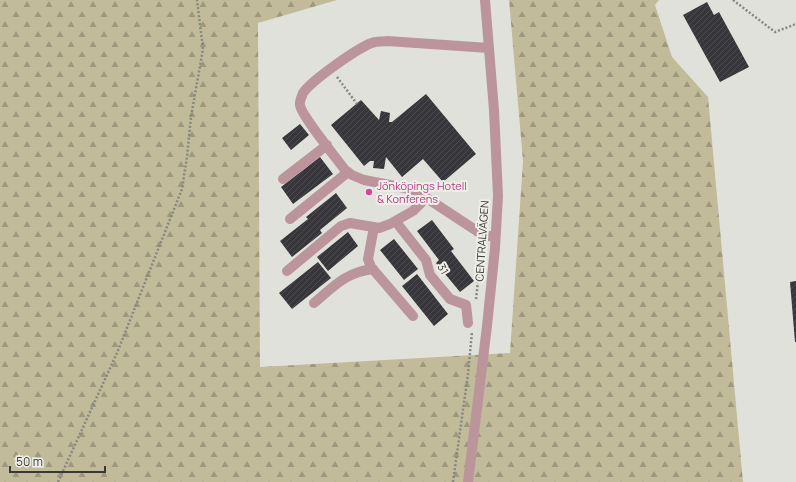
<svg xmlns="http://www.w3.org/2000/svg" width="796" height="482" font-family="Manrope,sans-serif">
<defs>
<pattern id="forest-firs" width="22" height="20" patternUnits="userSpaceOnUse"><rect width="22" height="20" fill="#c1bb9a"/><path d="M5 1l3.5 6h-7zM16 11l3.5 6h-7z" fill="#9e997e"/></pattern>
<pattern id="building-hatch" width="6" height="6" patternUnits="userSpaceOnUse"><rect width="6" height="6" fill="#37363a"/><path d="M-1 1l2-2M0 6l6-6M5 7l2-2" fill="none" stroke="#4c4b4f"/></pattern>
</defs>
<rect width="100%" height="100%" fill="#e1e1dc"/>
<path fill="url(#forest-firs)" d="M0,0H337L258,23L260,367L510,353L523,161L509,0H659L655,5L672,57L708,97L743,482H0Z"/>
<path fill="url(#building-hatch)" d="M707,2L714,15L719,12L749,67L720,82L683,15Z
M426,94L476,154L443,182L423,159L402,177L386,157L384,169L373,168L374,161H370L364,166L331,125L361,100L379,120L381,111L390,113L389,122H392Z
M300,124L309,135L291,150L282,138Z
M320,157L333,174L293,204L281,187Z
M336,193L347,208L320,230L322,233L292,257L280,241L308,219L306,217Z
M432,220L454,249L451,251L474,281L460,292L436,263L439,260L417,231Z
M348,232L358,246L328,271L317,257Z
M394,239L418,269L404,280L380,250Z
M318,262L331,278L292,309L279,293Z
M417,274L448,314L434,326L402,286Z
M796,281V342H795L790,282Z"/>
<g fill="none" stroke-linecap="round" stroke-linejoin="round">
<path stroke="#868682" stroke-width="2.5" stroke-dasharray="2 2" stroke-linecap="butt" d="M733,0L775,32L796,24
M337,77L357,104
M476,299L482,244
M58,482L117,353L182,189L187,157L191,117L203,49L197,0
M453,482L468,374L472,332"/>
<path stroke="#bb949c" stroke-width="10" d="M489,48L387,41C384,42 379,41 375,42C361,45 311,81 303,93C302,96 299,102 300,105C301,115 337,159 345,170L352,175L364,180L405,188L419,193L483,235L495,237
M283,179L327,145
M290,219L348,172
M396,222L426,260L430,275L450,299L466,305L468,323
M374,227L368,259L371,267L413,316
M287,271L341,226L350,223L379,228L390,224L413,211L426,198
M314,303C333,287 346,272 373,269
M468,482L487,326L495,248L498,196L494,110L485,0"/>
</g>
<circle fill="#d1479c" stroke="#efeee9" stroke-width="1.5" cx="369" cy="192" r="4"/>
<g text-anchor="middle" stroke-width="4" stroke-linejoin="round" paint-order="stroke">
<g font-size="11" fill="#b23c85" stroke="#efeee9" text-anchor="start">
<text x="377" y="190">Jönköpings Hotell<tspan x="377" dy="13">&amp; Konferens</tspan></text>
</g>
<g font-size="11" fill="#383836" stroke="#efeee9">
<text transform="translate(482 241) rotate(-86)" y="4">CENTRALVÄGEN</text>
<text transform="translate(443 269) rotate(61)" y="4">31</text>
</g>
</g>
<path d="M10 466v6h95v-6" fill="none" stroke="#383836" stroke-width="2"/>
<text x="16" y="466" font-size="12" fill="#383836" stroke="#efeee9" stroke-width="3" paint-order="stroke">50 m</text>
</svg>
